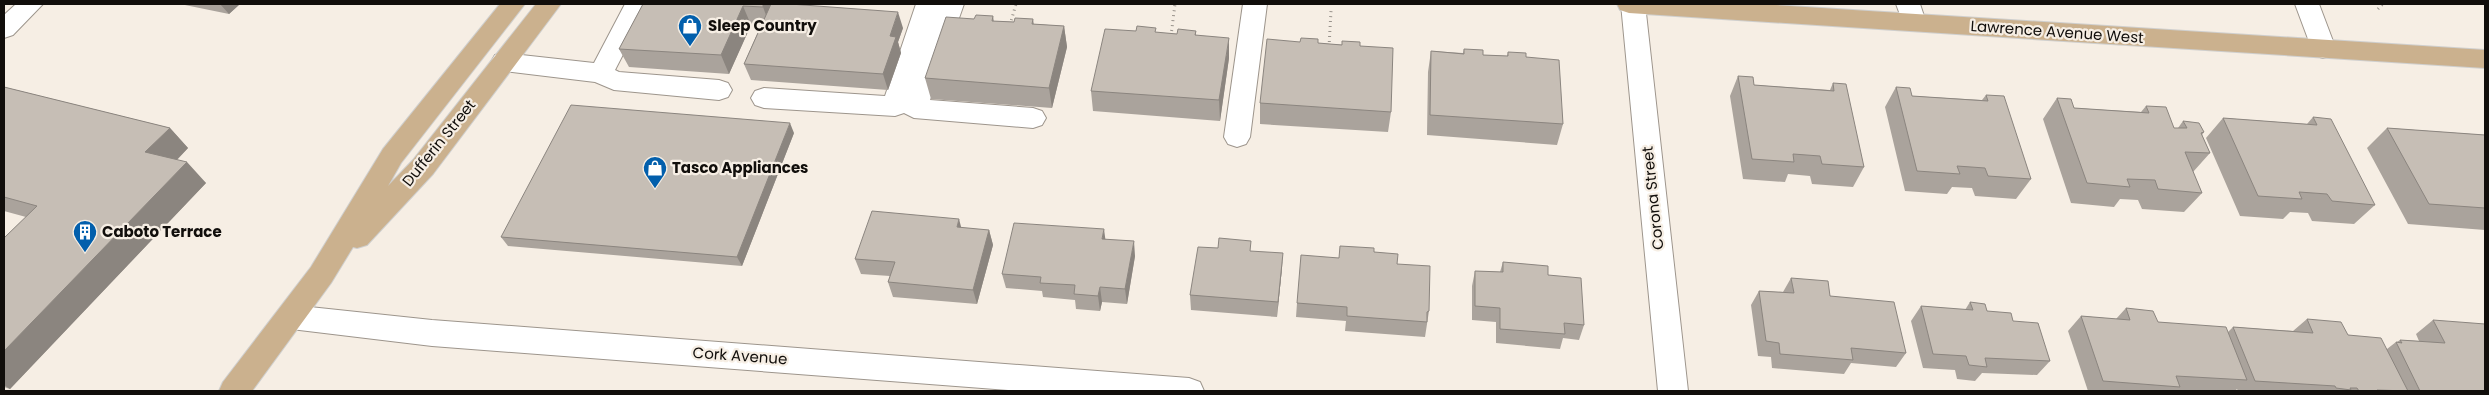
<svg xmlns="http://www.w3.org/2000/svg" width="2489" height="395" font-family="Poppins,sans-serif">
<rect width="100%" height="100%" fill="#f6eee4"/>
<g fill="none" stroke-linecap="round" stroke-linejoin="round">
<g stroke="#9d958c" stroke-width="2">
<path id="minor" d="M16,4H43L13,35L4,38V15Z
M625,4H649L615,70L619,72L719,80L728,83L732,90L728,97L719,100L614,90L595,82L504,71L495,69L491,62L495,55L504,53L594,63Z
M916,4H964L930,100L1033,108L1042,111L1046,118L1042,125L1033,128L914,118L904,113L895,116L764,108L755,105L751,98L755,91L764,88L885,96Z
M1243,4H1267L1250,137L1246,144L1237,147L1228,144L1224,137Z
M1621,4H1645L1688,391H1658Z
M1896,4H1920L1926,22L1923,28L1914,31L1905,28Z
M2295,4H2319L2336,49L2332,55L2323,58L2314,55Z
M291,305L432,320L1189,378L1200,382L1204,391H1021L432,346L291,329L281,326L276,317L281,308Z"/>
</g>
<g stroke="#cfcfce" stroke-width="2">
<path id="major" d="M500,4H525L401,163L388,186L413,160L536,4H561L433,174L367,245L357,248L353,247L331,283L252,391H219L223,382L311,267L383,149Z
M1617,4H1760L2485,50V68L1629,13L1620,10Z"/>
</g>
<path stroke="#99938c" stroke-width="3" stroke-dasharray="1 4" stroke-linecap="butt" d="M2378,9L2383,4
M1010,25L1016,4
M1171,36L1175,4
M1329,47L1331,11"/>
<use href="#minor" fill="#fff" fill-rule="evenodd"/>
<use href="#major" fill="#cbb18e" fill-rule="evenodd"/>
</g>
<path fill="#aaa39c" d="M180,4H240L229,14Z
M643,4H790L903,28L898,42L901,53L888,90L751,80L744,64L761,25H751L729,74L629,67L619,49Z
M993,16L994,21L1014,22L1033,19L1034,24L1064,26L1067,47L1052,108L931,99L925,78L974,19Z
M1136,31L1177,34L1196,31V35L1229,58L1220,121L1093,111L1091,91Z
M1300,42L1360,46L1391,112L1388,132L1260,124V103Z
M1464,49L1483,55L1507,56L1508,52L1526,57L1563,124L1557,145L1427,135L1428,72L1431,51L1463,53Z
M1738,76L1754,85L1830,90L1833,83L1864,167L1853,187L1812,184L1810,176L1788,174L1785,182L1743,179L1730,96Z
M4,87L170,128L188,148L177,160L206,183L10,389L4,387V238L26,217L4,211Z
M1896,87L1912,96L1982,100L1986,95L2031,179L2016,199L1975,196L1972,188L1952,187L1947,194L1905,191L1885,107Z
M2057,98L2074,108L2141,112L2146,106L2174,128H2178L2183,121L2204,132L2202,135L2210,153L2193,172L2202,193L2184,212L2142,209L2138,200L2120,199L2114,207L2071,203L2043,119Z
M2313,117L2375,205L2354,224L2312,221L2308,213L2290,212L2283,219L2240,216L2206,138L2223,118L2307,124Z
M2387,128L2485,135V230L2408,224L2367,148Z
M794,133L742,266L508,246L501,237Z
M961,228L989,230L993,245L977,304L893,297L888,282L890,276L861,274L855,259Z
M1105,239L1135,256L1127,304L1102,302L1100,311L1076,309L1075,300L1043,297L1042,291L1006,288L1002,274Z
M1251,251L1282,268L1277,317L1191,310L1190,295Z
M1374,252L1397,264L1429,311L1425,337L1345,331L1346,321L1296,317L1297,303Z
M1503,262L1548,275L1584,325L1579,340L1563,338L1560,349L1496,343V322L1472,320V286L1475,271L1500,272Z
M1791,278L1830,296L1906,353L1896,367L1851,363L1844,374L1772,368L1771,357L1758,356L1751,305L1759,291L1783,292Z
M1970,302L1987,311L2050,361L2037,375L1982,373L1975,381L1957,379L1955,370L1923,368L1911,321L1921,306L1965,310Z
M2126,308L2158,322L2228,332L2233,327L2293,331L2307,319L2348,335L2387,349L2396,342H2397L2400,340L2419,341L2416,334L2433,320L2485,391H2238L2237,389L2235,391H2088L2068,331L2081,316L2116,319Z"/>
<path fill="#8b857f" d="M220,4H240L229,14Z
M763,4H772L770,26L763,7Z
M743,6L751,25L729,74L721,55Z
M898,12L903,28L898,42L901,53L888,90L883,74L890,36Z
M1064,26L1067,47L1052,108L1049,88Z
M1229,38V58L1220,121L1219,100Z
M790,123L794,133L742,266L737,257Z
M170,128L188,148L165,172L145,152Z
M187,162L206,183L10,389L4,385V351Z
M959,219L963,234L957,227Z
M1104,229L1106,244L1102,239Z
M989,230L993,245L977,304L973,290Z
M1134,241L1135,256L1127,304L1125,289Z
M1283,253L1282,268L1277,317L1278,302Z
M1100,287L1102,302L1100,311L1098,296Z"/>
<path fill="#c6beb5" stroke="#8b857f" d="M643,4H763V7L743,6L721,55L619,49Z
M771,4H790L898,12L890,36L896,37L883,74L744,64Z
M976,15L993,16L992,21L1014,22L1015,18L1033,19L1032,24L1064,26L1049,88L925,78L946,17L974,19Z
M1137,26L1156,28L1155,32L1177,34L1178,29L1196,31L1195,35L1229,38L1219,100L1091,91L1105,29L1136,31Z
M1301,38L1318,39V43L1342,45V41L1360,42V46L1393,48L1391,112L1260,103L1267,39L1300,42Z
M1464,49L1483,50V55L1508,56V52L1526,53V57L1559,60L1563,124L1430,115L1431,51L1464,54Z
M1738,76L1753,77L1754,85L1834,91L1833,83L1846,84L1864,167L1822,164L1820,156L1793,154L1794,162L1752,159Z
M4,87L170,128L145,152L187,162L4,351V238L37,206L4,197Z
M1896,87L1910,88L1912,96L1988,101L1986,95L2004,96L2031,179L1988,176L1985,168L1957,166L1960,174L1917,171Z
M2057,98L2071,99L2074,108L2149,113L2146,106L2166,107L2174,128H2187L2183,121L2199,123L2204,132L2201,133L2210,153L2185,152L2202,193L2158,189L2155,180L2127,179L2130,187L2087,183Z
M571,105L790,123L737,257L501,237Z
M2313,117L2331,119L2375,205L2332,201L2327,194L2299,192L2302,199L2258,196L2223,118L2317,125Z
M2387,128L2485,135V208L2429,204Z
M872,211L959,219L957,227L989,230L973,290L888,282L895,262L855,259Z
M1014,223L1104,229L1102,239L1134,241L1125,289L1100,287L1098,296L1074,294L1075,285L1040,283L1041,277L1002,274Z
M1219,238L1251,241L1250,251L1283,253L1278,302L1190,295L1198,247L1218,248Z
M1340,246L1374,248V252L1398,254L1397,264L1430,266L1429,311L1427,312V322L1347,316V307L1297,303L1301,255L1339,258Z
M1503,262L1548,266V275L1581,278L1584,325L1564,323L1565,334L1500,329V308L1475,306V271L1503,272Z
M1791,278L1828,281L1830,296L1894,302L1906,353L1851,348L1853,360L1780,354L1779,343L1766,341L1759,291L1794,293Z
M1970,302L1985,304L1987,311L2011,313L2013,321L2038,323L2050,361L1985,358L1987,367L1969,365L1966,356L1933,354L1921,306L1973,310Z
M2126,308L2153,311L2158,322L2226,327L2247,380L2176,376L2180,387L2103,381L2081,316L2130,320Z
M2307,319L2341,322L2348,335L2381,338L2408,391L2377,390V391H2359L2357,388H2350L2351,390L2336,388L2335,386L2255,381L2233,327L2313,333Z
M2433,320L2485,324V391H2420L2396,342L2402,343L2400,340L2445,343Z"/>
<defs>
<g id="shop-pin" transform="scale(1.25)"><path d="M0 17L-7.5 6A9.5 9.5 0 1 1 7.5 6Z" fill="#025fac" stroke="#f6eee4"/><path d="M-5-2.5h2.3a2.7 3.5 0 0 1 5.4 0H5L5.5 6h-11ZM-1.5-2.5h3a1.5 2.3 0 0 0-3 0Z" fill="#fff"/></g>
<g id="building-pin" transform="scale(1.25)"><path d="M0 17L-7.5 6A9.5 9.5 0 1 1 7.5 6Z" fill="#025fac" stroke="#f6eee4"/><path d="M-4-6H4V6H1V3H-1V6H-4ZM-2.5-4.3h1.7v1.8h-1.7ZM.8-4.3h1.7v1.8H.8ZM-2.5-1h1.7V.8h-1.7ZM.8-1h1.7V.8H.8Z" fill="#fff"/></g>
</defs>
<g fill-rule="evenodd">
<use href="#shop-pin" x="690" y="26"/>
<use href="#shop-pin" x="655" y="168"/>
<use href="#building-pin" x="85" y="232"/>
</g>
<g text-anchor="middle" stroke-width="4.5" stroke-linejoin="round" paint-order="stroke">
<g font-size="15" font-weight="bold" fill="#110e0b" stroke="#f6eee4" text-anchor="start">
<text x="708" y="31">Sleep Country</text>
<text x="672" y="173">Tasco Appliances</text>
<text x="102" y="237">Caboto Terrace</text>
</g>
<g font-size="15" fill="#110e0b" stroke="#f6eee4">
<text transform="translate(2057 32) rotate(4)" y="5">Lawrence Avenue West</text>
<text transform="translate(439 143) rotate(-51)" y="5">Dufferin Street</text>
<text transform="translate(1653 198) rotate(-96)" y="5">Corona Street</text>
<text transform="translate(740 356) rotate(4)" y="5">Cork Avenue</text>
</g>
</g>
<rect width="2489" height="395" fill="none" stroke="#110e0b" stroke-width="10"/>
</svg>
